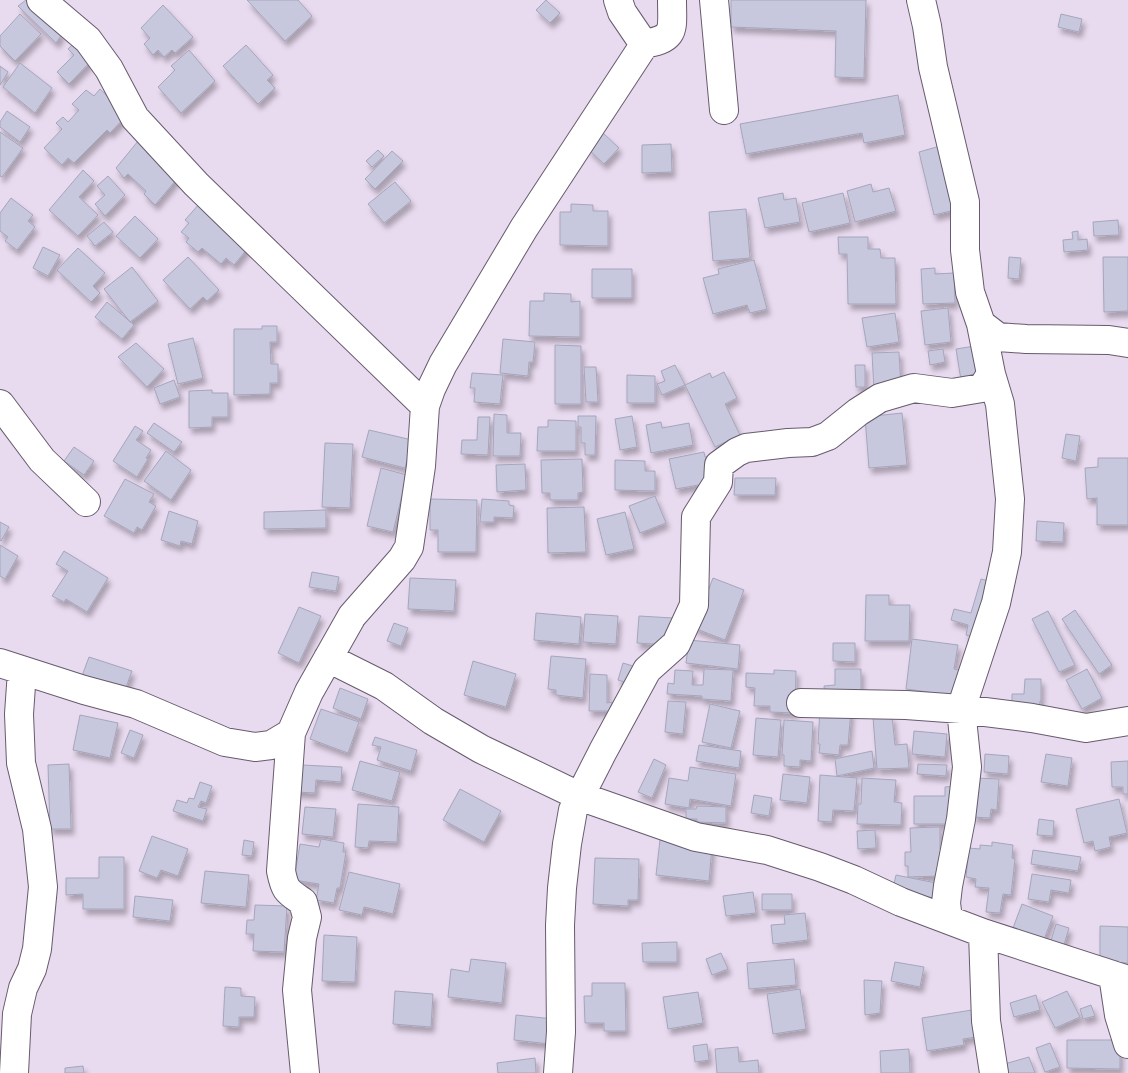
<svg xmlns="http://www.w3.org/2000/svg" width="1128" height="1073" font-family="Manrope,sans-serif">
<defs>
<filter id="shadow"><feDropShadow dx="3" dy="5.5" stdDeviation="2.5" flood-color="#0004"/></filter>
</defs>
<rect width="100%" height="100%" fill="#e8daef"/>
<path fill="#c7c7dd" stroke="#a6a5bb" filter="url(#shadow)" d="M26,0L62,34L56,43L18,6Z
M247,0H298L312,16L285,41Z
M546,0L560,13L550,23L536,10Z
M731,0H866L864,78L835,77L836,31L731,27Z
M163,5L193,37L175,53L172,50L164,57L158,50L153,55L144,44L150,38L141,28Z
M20,14L41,34L15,61L0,46V36Z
M1061,14L1082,19L1079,32L1058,27Z
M81,36L97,55L69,84L57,72L74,55L68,49Z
M246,45L273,75L267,80L275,88L258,104L223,66Z
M189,50L215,81L181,113L158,87L175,70L171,66Z
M20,63L52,88L35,113L3,87Z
M0,66L8,72L0,85Z
M100,89L127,115L110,133L107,130L74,163L68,158L62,165L44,148L62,129L56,123L63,117L68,122L79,110L72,104L86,90L94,96Z
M898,95L905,135L864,143L862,133L746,154L740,124Z
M7,111L30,127L20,142L0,127V122Z
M0,132L23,148L2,177L0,176Z
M603,133L619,148L604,164L588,149Z
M143,135L182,173L155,205L144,194L146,191L128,174L124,178L116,168Z
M671,144L672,172L642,173V145Z
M940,146L955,210L934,215L919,152Z
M378,150L384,156L372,167L366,161Z
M392,151L403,161L375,189L365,179Z
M83,170L94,181L79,197L98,215L78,236L49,210Z
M108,176L125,195L105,216L95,204L105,195L97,186Z
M395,182L411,201L384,223L368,204Z
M871,184L873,192L889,188L896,211L855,222L847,191Z
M783,193L784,200L796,198L800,222L765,228L758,198Z
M843,193L850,223L809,232L802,203Z
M11,198L33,215L28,221L35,227L17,250L5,241L8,237L0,231V213Z
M200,203L248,248L234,265L226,258L221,264L202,248L198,252L186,242L189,238L181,232L189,223L185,220Z
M571,204L593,205V211H608V246L560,245V212H571Z
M746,209L750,258L713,261L709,212Z
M135,216L158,239L140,258L116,236Z
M1118,220L1119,235L1094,236L1093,222Z
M104,222L113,232L95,246L87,236Z
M1078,231V240L1087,239L1088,250L1064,252L1063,240L1073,239L1072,232Z
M838,237H868V249H880L881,258H895L896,304H848L847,254H839Z
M43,247L60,255L48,276L33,268Z
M78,248L105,273L93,286L100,293L91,302L57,270Z
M188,257L219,290L207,301L203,297L190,309L163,280Z
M1009,257L1021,258L1019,279L1008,278Z
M1103,257H1128V311L1104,312Z
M754,260L767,309L750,313L747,305L713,314L703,278L719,274L718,269Z
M132,267L158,301L130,322L104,289Z
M935,268V274L954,273L955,303L923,304L921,269Z
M592,269H632V298H592Z
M544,293L571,294V302L580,301V337L529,336L530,301H544Z
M107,302L134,325L122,339L95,317Z
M948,308L951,342L925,345L921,311Z
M895,313L899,342L867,347L862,318Z
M262,326H277V342H270L271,364H278V383H270V394L234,395V329H262Z
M193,338L203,378L178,384L168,344Z
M503,339L535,342L533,362H529L528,376L500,373Z
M136,343L164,369L147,387L118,357Z
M555,345L581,346V404H555Z
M981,345L986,375L961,380L956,349Z
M943,349L945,362L930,365L928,351Z
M899,352L901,389L874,391L872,353Z
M675,365L685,385L662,395L657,384L665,381L661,371Z
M855,365H865V387H856Z
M584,367H596L598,402H586Z
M724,372L737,398L725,404L740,435L715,447L685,385L710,373L712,378Z
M472,373L503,375L500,404L474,402L475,388H470Z
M627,375L655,376V403H627Z
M174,380L180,397L160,404L154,388Z
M212,390V393H228V417H212V427L189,428V391Z
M902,413L907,465L869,468L865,417Z
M494,414L507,415V433H521L520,456H493Z
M578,416H596L595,455H585V443H581V427H578Z
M632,416L637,447L620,450L615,419Z
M478,417H490L488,455L461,454L462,440H477Z
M548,420L576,421V451H537L538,427H548Z
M661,422L662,428L689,423L693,445L651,453L646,425Z
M154,423L182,442L174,452L147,433Z
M135,426L143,431L136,440L151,450L146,458L148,459L137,477L113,461Z
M369,430L412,440L405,468L362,457Z
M1066,434L1080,436L1076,461L1062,458Z
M325,443L353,444L350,508L322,507Z
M74,447L94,461L84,475L64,461Z
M166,451L191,470L171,500L144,481Z
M704,452L705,457L710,456L715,482L676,489L669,459Z
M1098,458H1128V525H1097V498L1087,499L1085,468L1098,467Z
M582,459L583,492L578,493V500H550V493H542L541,460Z
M615,460L645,461V471H655V491L615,490Z
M525,464L526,490L497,492L496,465Z
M381,468L407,475L393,532L367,526Z
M735,478H776L775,495H734Z
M125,479L154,494L149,502L156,506L142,530L137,527L134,533L104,516Z
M655,496L666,523L640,533L629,506Z
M430,499L477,500L476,552H438V530H430Z
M482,499L509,501V505L514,506L513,518L494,517V522H480Z
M584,507L586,552L548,553L547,508Z
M326,510V528L264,529V512Z
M169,511L198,521L192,544L181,541L180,546L161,540Z
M625,512L634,549L606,555L597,519Z
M1037,521L1064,523L1063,542L1036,541Z
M0,522L9,527L1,541L0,540Z
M0,545L18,556L5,579L0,576Z
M64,551L108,578L87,612L66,599L64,602L52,596L68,571L56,564Z
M312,572L339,577L336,591L309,587Z
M410,578L456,580L454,611L408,609Z
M713,578L744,590L725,640L694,628Z
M981,579L997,583L981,639L966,635L968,625L951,620L954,609L971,613Z
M866,595H889V605H910L909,641H865Z
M299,607L321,616L299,663L278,653Z
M1075,610L1112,665L1099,674L1062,619Z
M1048,611L1075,665L1059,672L1032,619Z
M536,613L581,617L579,644L534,640Z
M585,614L618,616L616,644L583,642Z
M639,616L673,618L671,645L637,643Z
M394,623L408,628L401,646L387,641Z
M912,639L958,645L954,669L960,670L957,696L906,689Z
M689,640L740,645L738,669L686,663Z
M833,643H855V662L833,661Z
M551,656L586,659L583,698L556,695V690L548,689Z
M89,657L132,671L125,690L82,676Z
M473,661L516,674L506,707L464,695Z
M623,663L643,669L638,686L618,680Z
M704,669L733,670L731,701L702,699V696L667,694L668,683L674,684L675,670L693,671L692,685H703Z
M835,669H861V698L825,699L824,686L835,685Z
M1087,669L1102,698L1082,709L1066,680Z
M774,670L796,671L795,713L770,712V706H754L755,688L746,687V673L774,674Z
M590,674L607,675V703L612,702V711H589Z
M1025,679H1041V701H1040L1039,711L1012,710V694H1024Z
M340,688L368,699L361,719L333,708Z
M668,701L686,702L683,734L665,732Z
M710,704L740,711L731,748L702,742Z
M820,708L851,710L848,745H840L839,755L819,753L820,744H818Z
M321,709L359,722L348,753L310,739Z
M80,715L118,723L110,758L73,750Z
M892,716L895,745L907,744L909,768L877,769L873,717Z
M756,718L781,720L778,757L753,755Z
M784,720L813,722L811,761L800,760V767L784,766V755H782Z
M130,730L143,735L134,758L121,753Z
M914,731L947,734L945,757L912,754Z
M375,737L417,750L411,771L377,760L381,747L372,745Z
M699,745L741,751L739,768L696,761Z
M872,751L874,768L837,776L835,759Z
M985,754L1009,756L1008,774L984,772Z
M1046,754L1072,758L1068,786L1041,782Z
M654,759L666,765L652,798L638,792Z
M360,761L400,772L392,801L352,790Z
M1128,761V794H1123V787H1112L1111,762Z
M69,764L71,829H50L48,765Z
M282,764L342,767L341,782L316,780L315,793L280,791Z
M918,764L947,765L946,776L917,774Z
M690,767L736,774L731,806L690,799L689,808L665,804L669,778L688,781Z
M783,774L810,777L807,803L780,800Z
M820,775L857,778L854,811L833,810L832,822L818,821Z
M862,778L896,780L894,802L902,803L901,825L857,824L858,804H861Z
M976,778L999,779L997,810L991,809L990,818L973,817Z
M200,782L212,786L206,803L201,801L198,807L207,809L203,821L173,811L177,800L187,803L189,798L194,799Z
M956,786V824H914V796H945V787Z
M460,789L501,811L484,842L443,820Z
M754,795L772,798L769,816L751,813Z
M1119,799L1127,833L1109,837L1111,847L1095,851L1093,841L1084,843L1076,809Z
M358,804L399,807L397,842L369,841L368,848L355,847Z
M697,806L726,807V823L697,822V819H686V809H696Z
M305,807L336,809L333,837L302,834Z
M1039,819L1054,821L1053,836L1037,835Z
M940,827V849H950L940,876L908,877V866H905V852H911L910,828Z
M875,830L876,848L858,849L857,831Z
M152,836L188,849L178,876L161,870L157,878L139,871Z
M321,839L344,843L343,852H346L340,888H337L334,903L316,900L319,884L294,880L300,844L319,847Z
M244,840L254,842L252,856L242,855Z
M660,840L712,846L709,881L656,875Z
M992,842L1013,845L1012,858L1015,859L1011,895L1003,894L1000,913L986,912L989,888L975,887L976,879L966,877L969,848L980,849V845L992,846Z
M1033,850L1081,857L1078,871L1031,864Z
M99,857H124V909H83V894L66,895V878H99Z
M595,858L639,859L638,900H628V906L593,904Z
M205,871L249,875L246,907L201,903Z
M349,872L400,884L393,914L364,907L362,915L339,910Z
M1032,874L1071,880L1069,893L1051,890L1049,902L1028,899Z
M896,875L936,883L933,898L893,889Z
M753,892L756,913L726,916L723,896Z
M762,894H792V910H762Z
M135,896L173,900L170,921L133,917Z
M1022,904L1053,916L1041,947L1010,936Z
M255,905L287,906L284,952L253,951L254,934H246L247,920H254Z
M805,913L808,940L773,944L771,925L785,924L784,915Z
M1056,924L1069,928L1063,948L1050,944Z
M1100,926L1128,927V963L1100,962Z
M324,935L357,937L355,982L322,981Z
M677,942V962H643L642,943Z
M721,953L728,969L712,975L706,959Z
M471,959L506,963L502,1003L448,997L451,969L469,972Z
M794,959L796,985L749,989L747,963Z
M895,962L924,967L920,987L891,981Z
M864,980L882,981L880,1013L865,1015Z
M592,983H625L626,1031H604V1023H585L584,996H592Z
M225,987L241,988V996L255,997L254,1017H239V1027L223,1026Z
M800,989L806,1029L773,1034L767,994Z
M395,991L433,994L431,1027L393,1024Z
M1067,991L1080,1017L1055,1028L1042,1002Z
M698,992L703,1023L668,1029L663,997Z
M1036,995L1040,1010L1014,1017L1010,1003Z
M1091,1005L1095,1016L1083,1019L1080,1009Z
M972,1010L976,1037L963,1039L964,1045L927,1051L922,1018Z
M516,1015L553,1019L550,1044L514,1040Z
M1067,1040H1120V1069L1067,1068Z
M1050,1043L1060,1067L1045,1072L1036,1048Z
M707,1044L709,1060L695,1062L693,1046Z
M738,1047L739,1062L758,1060L759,1073H717L715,1049Z
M909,1049L910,1073H881L880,1051Z
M1029,1057L1035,1073H1004L1001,1065Z
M535,1058L536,1073H498L497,1063Z
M83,1066L84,1073H65V1068Z"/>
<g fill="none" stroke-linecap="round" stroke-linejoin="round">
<g stroke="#675b6d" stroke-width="30">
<path id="minor" d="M41,0L88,40L109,69L135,118L196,184L425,406
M714,0L724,110
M921,0L927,26L933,67L965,202V250L970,292L981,324L998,337L1026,339L1109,340L1128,343
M642,44C677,39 672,30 672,0
M0,404L42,460L86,502
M328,658L384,686L433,721L481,749L579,796L696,837L767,850L820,867L854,880L901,902L983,933L1128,980
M0,663L84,690L136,704L225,742L255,747L271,745L291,733L309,692L352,616L402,559L409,547L421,466L425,406L431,389L443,364L524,228L642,48L641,40L622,12L618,0
M801,703L906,705L961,709L1032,718L1086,728L1128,721
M291,733L281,871C285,891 287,891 303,902L307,917L302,938L297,990L305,1073
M948,919L946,903L948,886L961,819L967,767L961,709L996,603L1007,552L1010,499L1000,404L991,374L981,324
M983,933L986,1021L994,1073
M1113,975L1119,1015L1128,1044
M14,1073L17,1014L23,988L32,969L37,949L43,887L37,829L21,763L19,714L22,671
M558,1073L561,1032L560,925L562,888L567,844L573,810L603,751L647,670L676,644L694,605L696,517L718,482L719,465L737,452L746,448L788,443L812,442L828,436L858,412L880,398L914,388L952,393L982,388L991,374"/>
</g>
<use href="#minor" stroke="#fff" stroke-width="28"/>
</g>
</svg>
